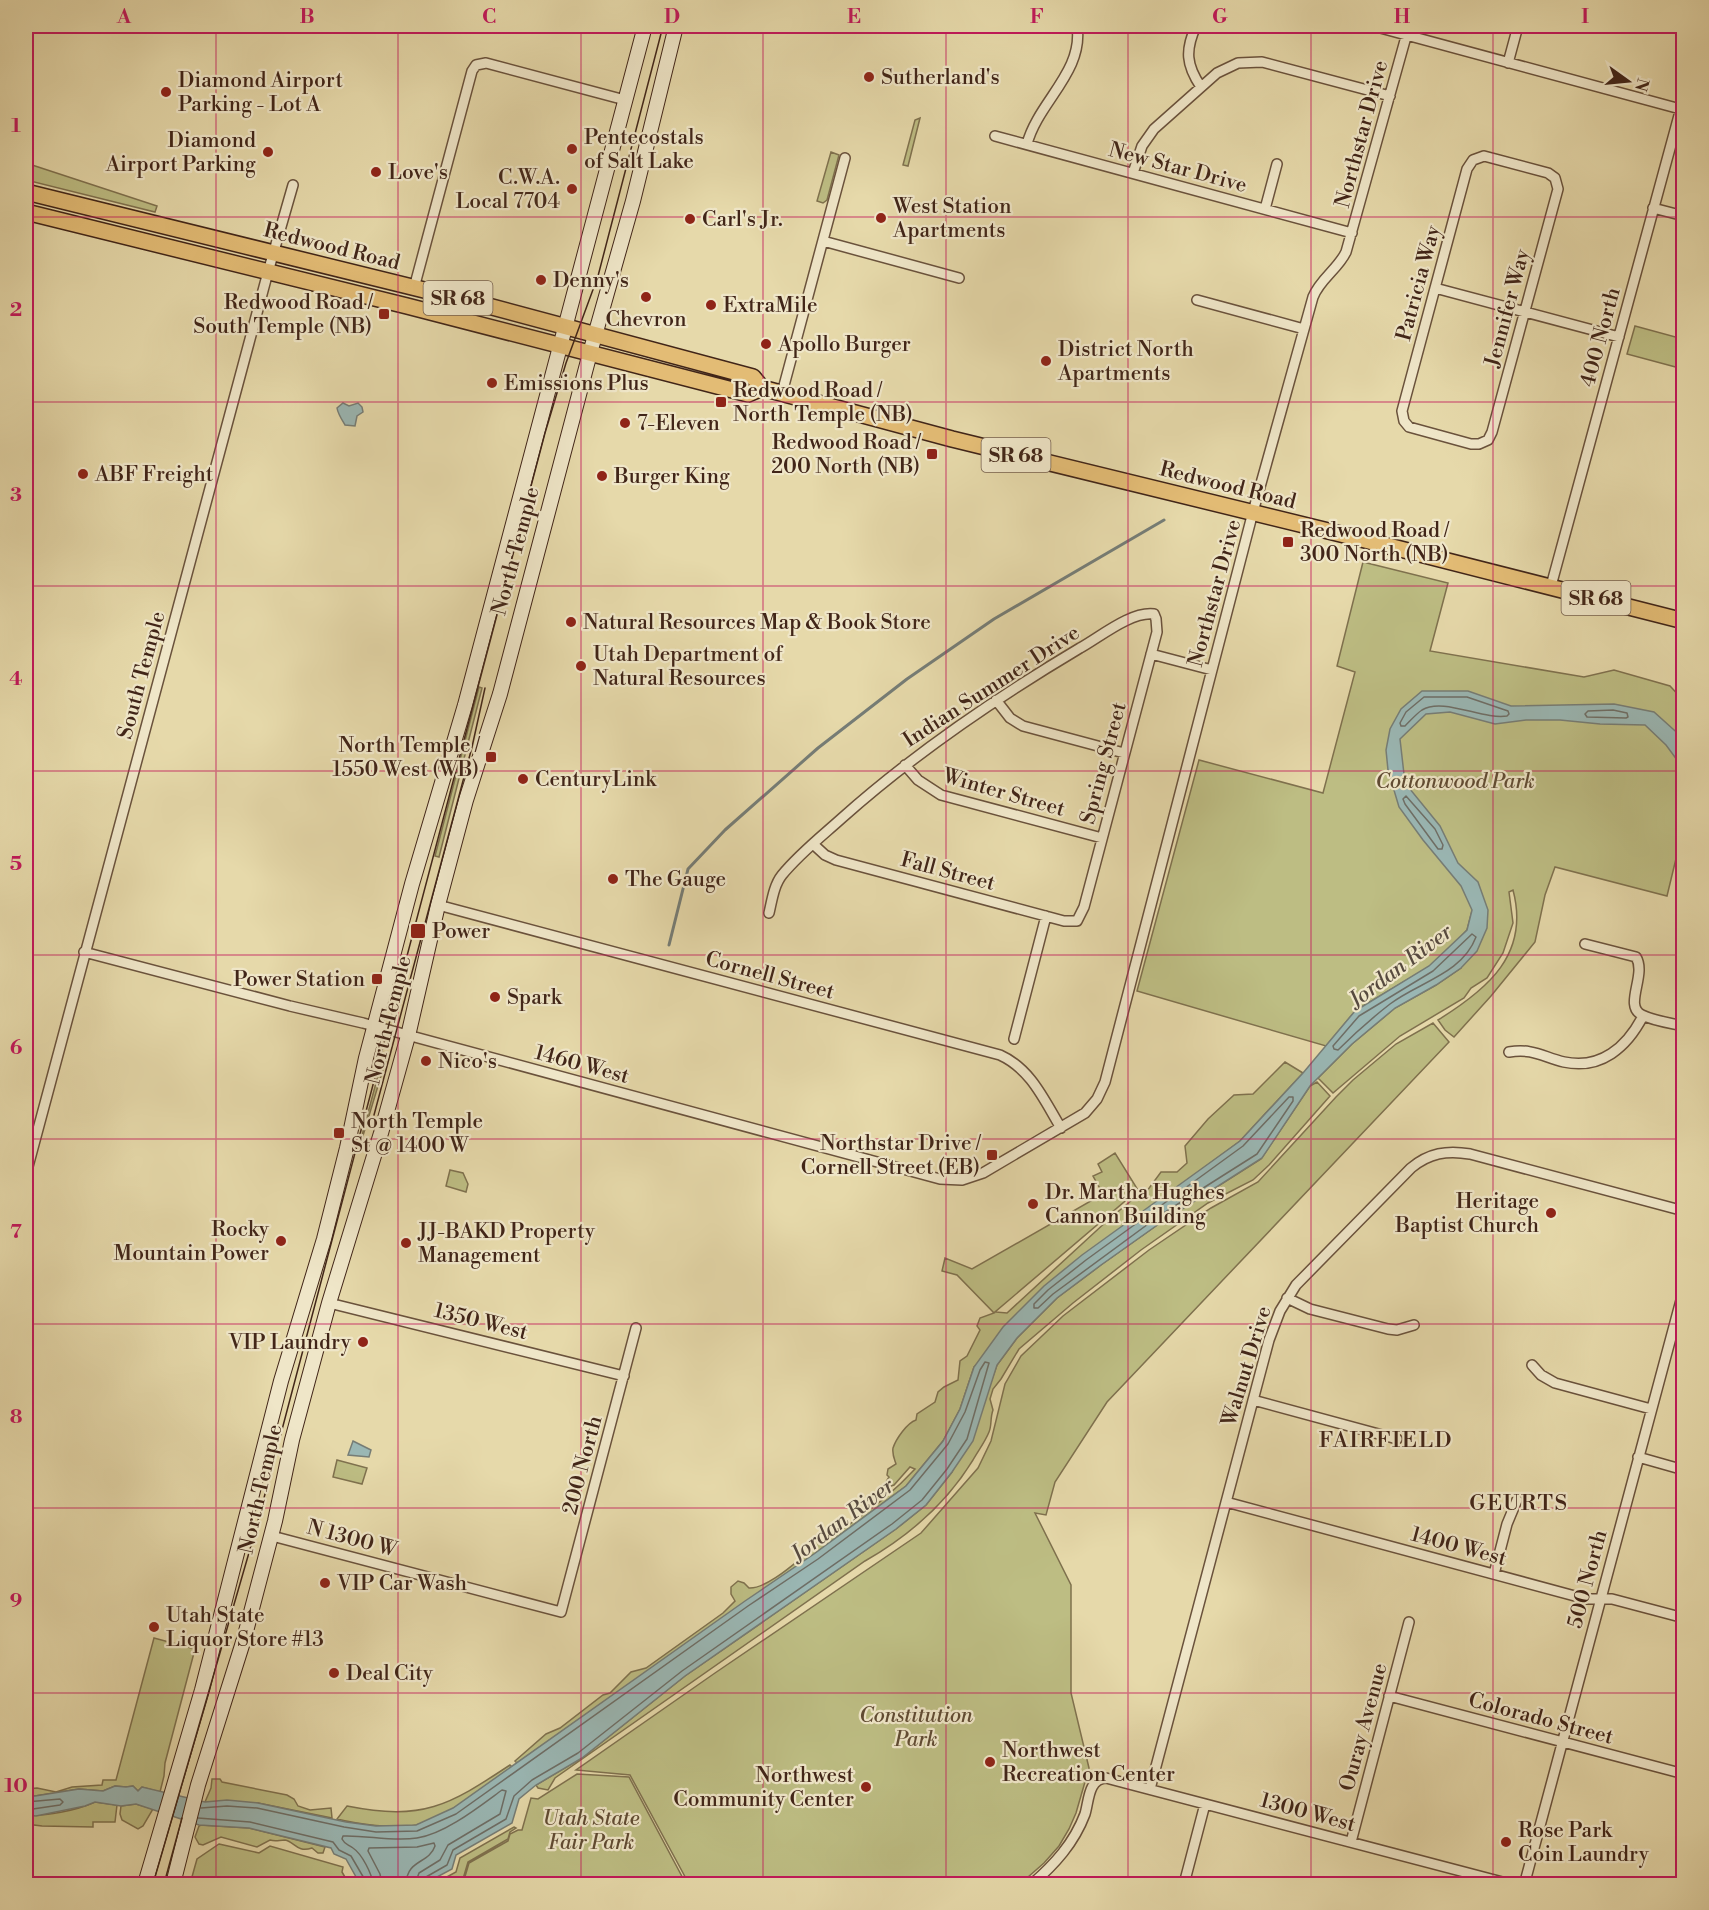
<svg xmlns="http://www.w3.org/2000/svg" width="1709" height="1910" font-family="'Libre Bodoni',serif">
<rect width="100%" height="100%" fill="#e6d9aa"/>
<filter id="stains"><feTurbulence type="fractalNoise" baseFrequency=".00333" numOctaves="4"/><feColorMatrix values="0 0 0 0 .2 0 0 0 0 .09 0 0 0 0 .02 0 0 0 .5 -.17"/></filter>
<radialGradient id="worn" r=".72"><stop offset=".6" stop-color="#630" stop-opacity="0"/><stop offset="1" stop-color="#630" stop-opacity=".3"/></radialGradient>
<path fill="#bdbd83" stroke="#7f714e" stroke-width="1.5" d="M920,118L908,166L903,165L915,120Z
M831,152L839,155L827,200L823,203L817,201Z
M26,163L157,206L155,212L26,180Z
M1635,326L1683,339V369L1627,354Z
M1363,562L1448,583L1430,651L1584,677L1614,670L1670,686L1683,700V843L1680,842L1667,896L1555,867L1545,895L1535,942L1491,996L1454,1037L1445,1030L1438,1020C1488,989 1530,954 1513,890L1509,892L1513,923L1503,953L1487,978L1471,988L1464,998L1400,1036L1333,1093L1318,1078L1352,1044L1395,1008L1436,985L1461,968L1472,911L1467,930L1451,948L1429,967L1356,1010L1326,1046L1137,991L1199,760L1323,793L1355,672L1337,666Z
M479,687L482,688L439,857L435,856Z
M1433,1023L1449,1042L1107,1402L1055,1482L1046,1515L1035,1513L1071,1585V1693L1089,1768L1076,1813L1069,1829L1059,1846L1044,1863L1020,1884H689L630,1775L576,1770L715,1673L921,1533L978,1468L991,1441L1005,1384L1021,1356L1063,1316L1149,1250L1211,1208L1258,1182L1336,1097L1353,1080L1396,1044Z
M384,1053L387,1056L362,1139H361Z
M1285,1062L1303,1073L1240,1141L1132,1221L974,1367L960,1409L943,1441L906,1486L814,1554L517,1763L515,1761L546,1734L560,1728L603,1695L610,1693L631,1672L646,1668L723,1613L735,1601L731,1594V1587L738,1581L744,1583L749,1588C767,1589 796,1562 810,1551C809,1537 821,1533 833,1535C862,1517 892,1494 915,1469L910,1467L894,1485L888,1487L886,1482L889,1477L887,1475L888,1469L896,1464C894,1458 892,1454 893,1448C896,1439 907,1423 916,1420L917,1414L935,1402L938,1392L944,1387L958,1380L960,1361L967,1356L980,1330L977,1326L980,1318L994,1313L957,1275L942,1271L945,1258L972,1269L1103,1194L1093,1176L1102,1172L1098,1164L1115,1153L1138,1190L995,1312L1007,1313L1108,1220L1132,1200L1147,1191L1161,1172H1177L1187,1163L1185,1146L1208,1119L1234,1095L1253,1094Z
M1317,1082L1330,1096L1269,1165L1253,1180L1208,1203L1141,1250L1073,1303L1019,1349L1001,1379L993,1389L990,1399L993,1410C990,1418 992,1425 989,1432C985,1442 978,1451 973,1460C946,1504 909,1536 865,1561L555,1778L548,1790L538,1788L536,1785L582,1758L685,1676L896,1529L926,1505L952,1472L985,1399L997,1365L1017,1338L1057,1298L1101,1265L1163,1221L1261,1159L1310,1086Z
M450,1170L463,1173L468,1184L466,1192L446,1186Z
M337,1460L367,1468L362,1484L333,1477Z
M154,1638L195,1649L165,1763L164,1776L160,1792L142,1787L138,1791L133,1786L126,1787L115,1786L103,1791L79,1789L35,1796H26V1789L37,1788L56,1792L72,1787L102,1785L103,1780H116Z
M510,1765L512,1767C485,1786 448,1818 416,1825C395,1829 357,1824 337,1819L347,1806C423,1821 448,1806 510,1765Z
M577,1774L629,1777L686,1884H445L448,1882L456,1884L464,1880L469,1863L508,1841L510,1834L518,1830H522L531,1798L538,1799Z
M212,1779H220L222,1782L287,1795L294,1799L298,1806L310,1810L331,1808L332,1818L258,1803L205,1802L211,1788Z
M95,1802L117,1805L115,1822H93V1827L42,1826L26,1824V1815C47,1816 75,1811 95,1802Z
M136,1804L153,1809L143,1826L138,1829L122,1820L120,1814L121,1806Z
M201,1825L249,1828L325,1847L323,1853H318L312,1848C297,1853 295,1842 285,1840C279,1840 276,1842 270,1840L257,1847L221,1837L203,1845L199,1844L195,1837L199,1826Z
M514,1827L516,1828L510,1832L508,1839L468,1862L463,1879L456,1883L448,1881L442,1884H434L456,1872L460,1858Z
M219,1844L259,1853L270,1846L343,1867L342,1872L349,1884H190L197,1859Z"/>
<path fill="#9ab7b4" stroke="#767d76" stroke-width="1.5" d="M343,403L349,406L358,403L362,407L363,412L357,416L355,426L345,425C342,420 338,414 337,408Z
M1422,691H1468L1511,706L1614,704L1654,712L1683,738V768L1666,745L1645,725L1600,724L1560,720H1526L1495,724L1450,712L1426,714L1400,739L1405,783L1440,826L1458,863L1478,882L1488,910L1487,928L1477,951L1461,968L1436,985L1395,1008L1352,1044L1310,1086L1262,1158L1163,1221L1101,1265L1057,1298L1017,1338L997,1365L973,1441L952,1472L926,1505L896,1529L685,1676L582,1758L536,1785L519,1799L512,1823L456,1855L452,1869L424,1884H360L346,1859L334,1854L331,1848L249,1828L199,1825L136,1804L121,1806L95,1802L85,1806L36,1816L26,1815V1796H35L79,1789L103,1791L115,1786L126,1787L133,1786L138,1791L142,1787L205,1802L227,1800L258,1803L346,1822L376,1826L416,1825L453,1808L745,1601L814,1554L906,1486L943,1441L960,1409L974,1367L1003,1327L1044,1286L1082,1255L1240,1141L1303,1073L1355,1011L1429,966L1467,930L1472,910L1461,886L1423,840L1399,807L1388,770L1386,750L1390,729L1401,709Z
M353,1441L371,1450L369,1457L348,1455Z"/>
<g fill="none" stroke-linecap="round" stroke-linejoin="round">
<path stroke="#6e6e66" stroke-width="1.5" d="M1424,697H1467L1508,711L1509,714L1507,716C1483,720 1443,697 1422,710C1416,714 1410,721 1405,726H1401L1400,723L1406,712Z
M1613,710L1627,713L1628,717L1626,718L1587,717L1585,714L1588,711Z
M1406,796L1435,829L1443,845L1442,849H1438L1405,804L1403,799Z
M1472,934L1476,937C1462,974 1419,982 1390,1004C1372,1018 1354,1034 1338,1050L1334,1049L1333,1046L1359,1016L1433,971Z
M1289,1097H1293V1101L1257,1154L1159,1216L1053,1294L1038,1308H1034V1304L1048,1290L1086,1260L1243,1146Z
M26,1802L60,1799L63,1802L60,1805L26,1810
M201,1808L227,1806L257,1808L344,1827L376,1832L417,1831L456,1814L748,1606L818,1559L910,1490L948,1444L965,1412L980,1370L985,1362L989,1363L967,1439L947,1469L922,1500L892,1524L682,1671L578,1753L532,1780L514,1796L506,1819L453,1850L447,1865L426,1877L423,1884
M198,1818L250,1822L333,1842L339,1850L351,1856L365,1880V1884
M373,1884C372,1874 362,1854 353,1848C348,1844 345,1845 342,1839L343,1836C367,1835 392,1842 417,1838C445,1834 480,1806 502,1790L506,1791L500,1814L448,1845L440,1860L419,1873L415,1884
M382,1884L380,1874L368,1851L369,1848L417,1847L434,1843L435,1846C429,1864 407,1859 406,1884"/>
<path stroke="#767d76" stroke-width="3" d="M669,945L688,869L725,830L818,748L907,679L994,619L1164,520"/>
<g stroke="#6a523c" stroke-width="12">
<path id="minor" d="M1196,26C1185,50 1186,65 1201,87
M1373,26L1684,110
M1508,63L1518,26
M995,136L1352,233
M1027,144C1038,102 1084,72 1077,26
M1484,156L1548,173L1555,178L1558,189L1492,432L1488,440L1479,444H1471L1409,427L1404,421L1402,411L1467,169L1473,160Z
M1133,173L1142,146L1154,129L1217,73L1238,63L1262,62L1390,96
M1653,208L1684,216
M1265,209L1277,164
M823,241L959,278
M414,288L472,71L476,65L486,63L625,100
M1435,288L1619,337
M1197,300L1304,329
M782,393L845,158
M1551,586L1684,97
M1151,654L1212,670
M996,700L1010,718L1023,726L1124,753
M905,765L918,780L941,795L1102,838
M438,905L1000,1055C1031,1069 1044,1100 1061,1128
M769,913C772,900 774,885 782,875C799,854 822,836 842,818C916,752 996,698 1080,648C1100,637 1131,611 1154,614L1156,619L1157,632L1084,907L1077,921H1064L836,860L825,855L813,844
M1585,944L1636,957C1647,975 1623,1006 1642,1015C1654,1021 1670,1023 1684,1026
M84,952L290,1006L363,1023L940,1179L962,1180L983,1173L1085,1113L1097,1099L1105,1082L1253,512L1313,297C1320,279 1338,269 1346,252L1409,26
M1014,1039L1046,916
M1509,1052C1533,1048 1543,1057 1564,1062C1601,1070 1627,1047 1643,1016
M26,1174L268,272L293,185
M1287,1298L1310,1309L1388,1329L1397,1330L1414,1325
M329,1303L624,1376
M1532,1365L1541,1375L1555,1383L1651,1409
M1253,1400L1397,1439
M1638,1457L1684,1470
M1226,1502L1586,1599H1612L1684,1618
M272,1536L561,1612L636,1328
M1494,1574L1507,1524L1517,1500
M1389,1696L1684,1774
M1150,1789L1269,1340L1280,1311L1296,1285L1411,1168C1429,1153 1447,1150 1470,1154L1684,1211
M1351,1842L1409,1622
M1526,1878L1684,1289
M1032,1884C1055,1864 1074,1843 1085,1814C1089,1801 1088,1779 1106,1778L1510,1884
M1184,1884L1205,1804"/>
</g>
<g stroke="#412518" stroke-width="16">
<path id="secondary" d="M145,1884L202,1690L281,1381L324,1239L347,1148L366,1058L412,884L465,705L645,26
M173,1884L198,1785L244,1639L275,1521L292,1440L329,1303L381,1133L408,1036L438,905L466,800L500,694L590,353L633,201L676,26"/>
</g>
<g stroke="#412518" stroke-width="18">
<path id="primary" d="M26,192L481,304L753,377L762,388L952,439L1361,539L1684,621
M26,212L407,306L748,394L762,388"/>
</g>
<use href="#minor" stroke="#efe6c8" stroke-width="9"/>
<use href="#secondary" stroke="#efe6c8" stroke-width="14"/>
<use href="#primary" stroke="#e3bc75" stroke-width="15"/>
<path stroke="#412518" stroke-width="1.5" d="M374,1115L472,747L485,688
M153,1884L255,1532L545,433L566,363L598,276L663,26
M164,1884L182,1818"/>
</g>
<path fill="none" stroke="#c2185b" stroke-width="1.5" stroke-opacity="0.55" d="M216,26V1884M398,26V1884M581,26V1884M763,26V1884M946,26V1884M1128,26V1884M1311,26V1884M1493,26V1884M26,217H1684M26,402H1684M26,586H1684M26,771H1684M26,955H1684M26,1139H1684M26,1324H1684M26,1508H1684M26,1693H1684"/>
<g fill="#8f2418" stroke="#efe6c8" stroke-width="2">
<circle cx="869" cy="77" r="6"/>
<circle cx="166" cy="92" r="6"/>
<circle cx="572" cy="149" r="6"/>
<circle cx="268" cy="152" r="6"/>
<circle cx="376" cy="172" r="6"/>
<circle cx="572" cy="189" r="6"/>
<circle cx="881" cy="218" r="6"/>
<circle cx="690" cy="219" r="6"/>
<circle cx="541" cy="280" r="6"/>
<circle cx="646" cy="297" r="6"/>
<circle cx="711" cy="305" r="6"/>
<rect x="378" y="308" width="12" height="12" rx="3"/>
<circle cx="766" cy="344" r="6"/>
<circle cx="1046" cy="361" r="6"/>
<circle cx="492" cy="383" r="6"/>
<rect x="715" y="396" width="12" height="12" rx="3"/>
<circle cx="625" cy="423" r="6"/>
<rect x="926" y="448" width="12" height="12" rx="3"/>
<circle cx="83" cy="474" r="6"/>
<circle cx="602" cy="476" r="6"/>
<rect x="1282" y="536" width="12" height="12" rx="3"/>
<circle cx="571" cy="622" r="6"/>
<circle cx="581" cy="666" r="6"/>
<rect x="485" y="751" width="12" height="12" rx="3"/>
<circle cx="523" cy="779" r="6"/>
<circle cx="613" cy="879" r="6"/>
<rect x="410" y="923" width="16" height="16" rx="3"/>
<rect x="371" y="973" width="12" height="12" rx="3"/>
<circle cx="495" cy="997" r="6"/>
<circle cx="426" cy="1061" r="6"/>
<rect x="333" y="1127" width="12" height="12" rx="3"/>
<rect x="986" y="1149" width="12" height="12" rx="3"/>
<circle cx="1033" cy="1204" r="6"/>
<circle cx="1551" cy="1213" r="6"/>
<circle cx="281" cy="1241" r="6"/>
<circle cx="406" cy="1243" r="6"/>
<circle cx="363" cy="1342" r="6"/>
<circle cx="325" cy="1583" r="6"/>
<circle cx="154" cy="1627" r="6"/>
<circle cx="334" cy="1673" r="6"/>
<circle cx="990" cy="1762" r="6"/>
<circle cx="866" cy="1787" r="6"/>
<circle cx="1506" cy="1842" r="6"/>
</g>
<g text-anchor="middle" stroke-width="4.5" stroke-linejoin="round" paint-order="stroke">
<g fill="#efe6c8" stroke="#755f4d" stroke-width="1.5">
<rect x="423.5" y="281" width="69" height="34" rx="4.5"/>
<rect x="981.5" y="438" width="69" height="34" rx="4.5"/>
<rect x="1561.5" y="581" width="69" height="34" rx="4.5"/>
</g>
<g font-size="20" font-weight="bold" fill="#412518">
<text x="458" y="305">SR 68</text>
<text x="1016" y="462">SR 68</text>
<text x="1596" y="605">SR 68</text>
</g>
<g font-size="21" fill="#412518" stroke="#efe6c8" text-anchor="start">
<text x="881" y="84">Sutherland's</text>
<text x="178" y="87">Diamond Airport<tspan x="178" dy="24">Parking - Lot A</tspan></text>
<text x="584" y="144">Pentecostals<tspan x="584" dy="24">of Salt Lake</tspan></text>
<text x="256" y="147" text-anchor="end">Diamond<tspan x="256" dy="24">Airport Parking</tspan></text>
<text x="388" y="179">Love's</text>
<text x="560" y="184" text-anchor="end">C.W.A.<tspan x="560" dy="24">Local 7704</tspan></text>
<text x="893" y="213">West Station<tspan x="893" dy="24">Apartments</tspan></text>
<text x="702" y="226">Carl's Jr.</text>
<text x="553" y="287">Denny's</text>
<text x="372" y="309" text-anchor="end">Redwood Road /<tspan x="372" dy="24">South Temple (NB)</tspan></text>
<text x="723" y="312">ExtraMile</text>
<text x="646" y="326" text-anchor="middle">Chevron</text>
<text x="778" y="351">Apollo Burger</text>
<text x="1058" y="356">District North<tspan x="1058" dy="24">Apartments</tspan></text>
<text x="504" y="390">Emissions Plus</text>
<text x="733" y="397">Redwood Road /<tspan x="733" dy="24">North Temple (NB)</tspan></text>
<text x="637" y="430">7-Eleven</text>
<text x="920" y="449" text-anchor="end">Redwood Road /<tspan x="920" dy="24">200 North (NB)</tspan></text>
<text x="95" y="481">ABF Freight</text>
<text x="614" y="483">Burger King</text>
<text x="1300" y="537">Redwood Road /<tspan x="1300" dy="24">300 North (NB)</tspan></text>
<text x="583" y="629">Natural Resources Map &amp; Book Store</text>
<text x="593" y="661">Utah Department of<tspan x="593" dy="24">Natural Resources</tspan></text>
<text x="479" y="752" text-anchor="end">North Temple /<tspan x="479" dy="24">1550 West (WB)</tspan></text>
<text x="535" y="786">CenturyLink</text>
<text x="625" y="886">The Gauge</text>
<text x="432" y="938">Power</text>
<text x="365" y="986" text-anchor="end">Power Station</text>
<text x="507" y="1004">Spark</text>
<text x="438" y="1068">Nico's</text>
<text x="351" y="1128">North Temple<tspan x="351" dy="24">St @ 1400 W</tspan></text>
<text x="980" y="1150" text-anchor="end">Northstar Drive /<tspan x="980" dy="24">Cornell Street (EB)</tspan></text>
<text x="1045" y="1199">Dr. Martha Hughes<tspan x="1045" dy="24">Cannon Building</tspan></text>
<text x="1539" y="1208" text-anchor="end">Heritage<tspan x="1539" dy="24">Baptist Church</tspan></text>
<text x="269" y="1236" text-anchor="end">Rocky<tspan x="269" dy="24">Mountain Power</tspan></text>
<text x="418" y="1238">JJ-BAKD Property<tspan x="418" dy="24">Management</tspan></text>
<text x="351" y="1349" text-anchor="end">VIP Laundry</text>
<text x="337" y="1590">VIP Car Wash</text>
<text x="166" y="1622">Utah State<tspan x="166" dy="24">Liquor Store #13</tspan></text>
<text x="346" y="1680">Deal City</text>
<text x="1002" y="1757">Northwest<tspan x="1002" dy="24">Recreation Center</tspan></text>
<text x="854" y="1782" text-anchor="end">Northwest<tspan x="854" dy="24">Community Center</tspan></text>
<text x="1518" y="1837">Rose Park<tspan x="1518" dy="24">Coin Laundry</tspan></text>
</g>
<g font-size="21" fill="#412518" stroke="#efe6c8">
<text transform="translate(1361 134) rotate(-75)" y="7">Northstar Drive</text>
<text transform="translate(1178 167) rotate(15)" y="7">New Star Drive</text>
<text transform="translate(332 246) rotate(14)" y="7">Redwood Road</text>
<text transform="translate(1418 283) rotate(-75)" y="7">Patricia Way</text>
<text transform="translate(1507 308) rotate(-75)" y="7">Jennifer Way</text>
<text transform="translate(1600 337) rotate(-75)" y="7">400 North</text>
<text transform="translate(1228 485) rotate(14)" y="7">Redwood Road</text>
<text transform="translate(515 551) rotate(-75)" y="7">North Temple</text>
<text transform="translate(1214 593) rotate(-75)" y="7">Northstar Drive</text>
<text transform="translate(141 675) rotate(-75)" y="7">South Temple</text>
<text transform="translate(991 686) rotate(-33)" y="7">Indian Summer Drive</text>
<text transform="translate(1103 763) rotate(-75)" y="7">Spring Street</text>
<text transform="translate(1004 792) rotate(16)" y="7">Winter Street</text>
<text transform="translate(948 871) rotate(15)" y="7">Fall Street</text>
<text transform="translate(770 975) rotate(15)" y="7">Cornell Street</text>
<text transform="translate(388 1020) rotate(-76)" y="7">North Temple</text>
<text transform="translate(582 1064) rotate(15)" y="7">1460 West</text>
<text transform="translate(481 1321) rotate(14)" y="7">1350 West</text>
<text transform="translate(1246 1366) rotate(-73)" y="7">Walnut Drive</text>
<text transform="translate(582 1465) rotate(-75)" y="7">200 North</text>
<text transform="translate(260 1489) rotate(-77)" y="7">North Temple</text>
<text transform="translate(352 1538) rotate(15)" y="7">N 1300 W</text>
<text transform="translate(1459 1546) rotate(15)" y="7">1400 West</text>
<text transform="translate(1587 1579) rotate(-75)" y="7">500 North</text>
<text transform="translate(1541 1718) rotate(15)" y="7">Colorado Street</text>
<text transform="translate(1363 1727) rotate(-75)" y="7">Ouray Avenue</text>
<text transform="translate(1308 1812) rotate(15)" y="7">1300 West</text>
</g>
<g font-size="21" font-style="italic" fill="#604b33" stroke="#efe6c8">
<text x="1455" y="788">Cottonwood Park</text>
<text x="916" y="1722">Constitution<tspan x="916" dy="24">Park</tspan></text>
<text x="591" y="1825">Utah State<tspan x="591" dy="24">Fair Park</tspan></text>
</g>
<g font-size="22" font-style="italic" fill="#574a3f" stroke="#efe6c8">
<text transform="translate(1400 965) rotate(-37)" y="8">Jordan River</text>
<text transform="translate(842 1519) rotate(-37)" y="8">Jordan River</text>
</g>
<g font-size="22" letter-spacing="1.5" fill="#412518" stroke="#efe6c8">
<text x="1386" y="1447">FAIRFIELD</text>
<text x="1519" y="1510">GEURTS</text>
</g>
</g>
<rect width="1709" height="1910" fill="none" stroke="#e6d9aa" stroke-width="66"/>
<g transform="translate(1628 81) rotate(105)" stroke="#efe6c8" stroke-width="4.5" paint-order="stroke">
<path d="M0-4.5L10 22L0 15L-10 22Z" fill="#412518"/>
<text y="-9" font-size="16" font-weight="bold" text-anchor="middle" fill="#412518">N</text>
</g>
<rect x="33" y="33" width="1643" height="1844" fill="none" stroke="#c2185b" stroke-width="2"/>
<g font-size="20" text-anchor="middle" font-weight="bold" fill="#c2185b">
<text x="124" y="23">A</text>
<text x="307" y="23">B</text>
<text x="489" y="23">C</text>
<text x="672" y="23">D</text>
<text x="854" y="23">E</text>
<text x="1037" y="23">F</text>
<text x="1220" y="23">G</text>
<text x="1402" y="23">H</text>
<text x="1585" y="23">I</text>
<text x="16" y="132">1</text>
<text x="16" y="316">2</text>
<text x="16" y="501">3</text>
<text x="16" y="685">4</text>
<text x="16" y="870">5</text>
<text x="16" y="1054">6</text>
<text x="16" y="1238">7</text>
<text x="16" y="1423">8</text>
<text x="16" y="1607">9</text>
<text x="16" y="1792">10</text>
</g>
<rect width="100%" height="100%" filter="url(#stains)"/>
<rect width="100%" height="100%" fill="url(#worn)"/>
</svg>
